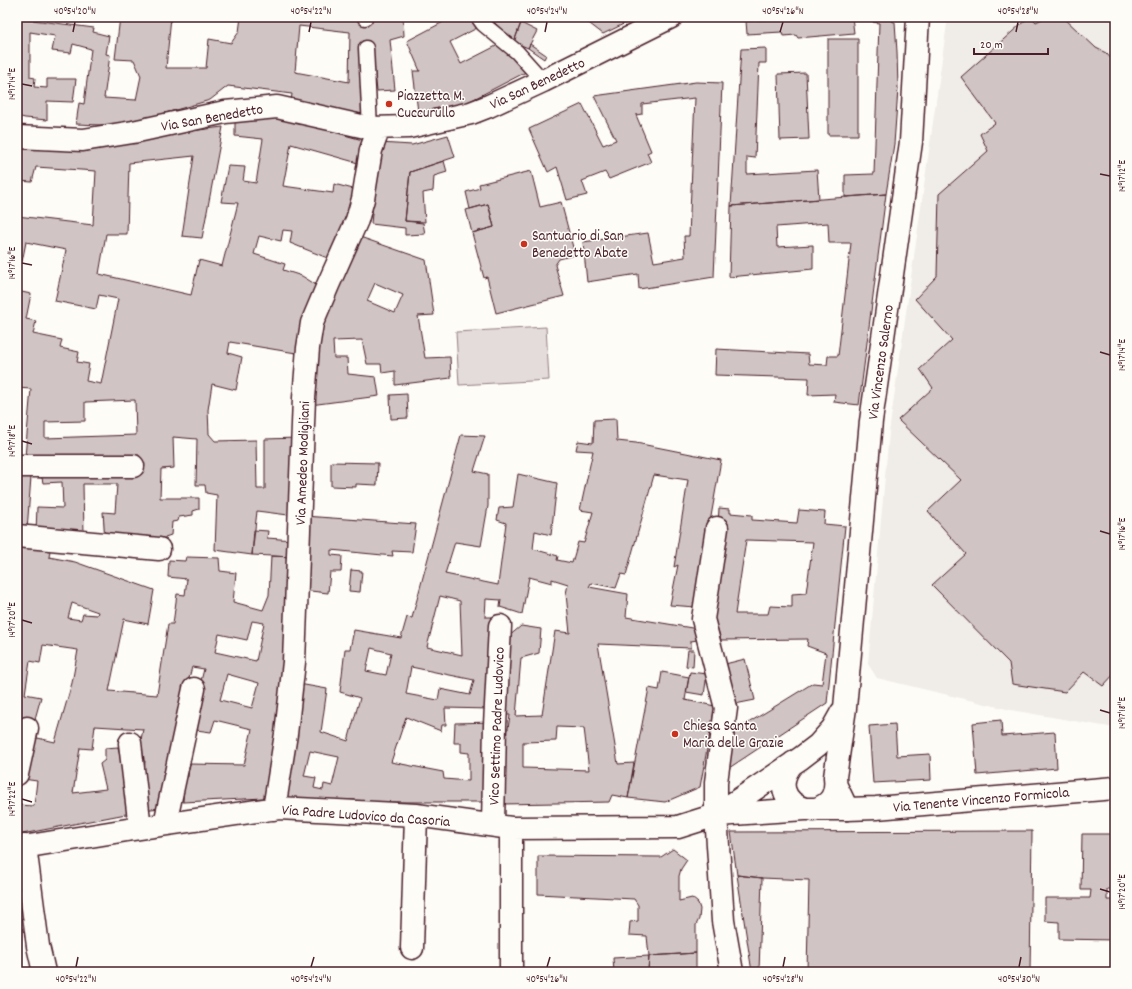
<svg xmlns="http://www.w3.org/2000/svg" width="1132" height="989" font-family="Dekko,sans-serif">
<rect width="100%" height="100%" fill="#fdfcf7"/>
<filter id="ink" filterUnits="userSpaceOnUse"><feTurbulence type="fractalNoise" baseFrequency=".025" numOctaves="2"/><feDisplacementMap in="SourceGraphic" scale="8" xChannelSelector="R" yChannelSelector="G"/><feConvolveMatrix kernelMatrix="1 2 1 2 8 2 1 2 1" color-interpolation-filters="sRGB"/></filter>
<g filter="url(#ink)">
<path fill="#f0ece8" d="M948,17H1115V728L1011,710L877,678L868,664L889,433Z"/>
<path fill="#e3dcda" stroke="#967e82" d="M546,327L549,380L459,385L456,332Z"/>
<path fill="#d0c5c4" stroke="#4a1f2b" fill-rule="evenodd" d="M120,17H171L166,68H206L209,39L231,43L239,32L241,17H403L404,36L390,40L395,90L377,91L372,48H364L362,114L291,101L292,94L228,86L210,100L131,123L100,125L76,124L79,103L84,104L91,49L73,44L71,53L52,51L55,36L30,32V77L35,78L34,87L47,88V79H76L73,102L47,101V120L25,118L17,116V18L94,28L93,32L109,36L106,54L110,55L104,98L136,100L141,76L134,60L115,59ZM299,26L350,32L349,82L295,72Z
M443,17H474L481,26L450,42L461,64L500,44L526,72L466,103L418,112L413,71H420L407,41L445,21Z
M495,17H523L514,42L494,22Z
M581,17H638L603,34Z
M794,17H852L854,33L798,38L796,35L783,36L782,32L747,34L746,21Z
M873,17H891V21L895,22L897,52L898,89L894,144L886,194L845,197V175L874,174L879,23L873,22Z
M1029,17H1031L1036,22L1046,17H1063L1096,48L1106,53L1115,63V97L1111,100L1115,104V673L1103,686L1084,672L1065,692L1012,684L1009,663L932,585L966,554L928,511L961,480L898,420L933,388L920,369L952,340L915,299L937,276L939,194L988,151L980,134L995,123L961,77Z
M521,23L537,31L528,48L514,42Z
M828,39H858V135H828Z
M530,44L546,55L544,59L528,48Z
M766,48V63H759L755,158L747,157V174L817,170L819,199L731,206L741,49Z
M806,73L809,139L780,140L778,74Z
M696,82L722,83L714,277L639,289L638,274L587,282L583,242L648,233L654,262L685,257L684,236H689L695,98L642,104V114L636,115L651,151L647,153L651,162L609,179L605,172L582,181L587,195L567,200L557,167L548,172L529,129L582,104L603,145L616,140L594,96Z
M277,116L366,141L358,163L291,144L283,186L333,193L334,184L357,190L330,259L290,243L292,231L283,230L281,241L259,236L254,254L285,264L283,270L302,276L318,286L302,354L230,342L228,353L242,357L236,390L212,384L208,410L209,434L215,441L256,440L257,489H265V439L297,438L296,516L257,511L252,555L215,550L217,495L206,493L205,485H196L197,439L173,437L174,468L161,469L160,498H199V509L193,511V515L179,517L178,521L172,522L171,535L165,537V540L105,541L103,512L115,513L117,484H83L84,535L36,531L37,507L63,508L62,482L43,483L42,478L31,477L27,530L17,529V469L138,466L139,455L25,457L31,389L17,388V291L31,294L26,319L36,321L33,334L62,340L60,348L79,352L77,362L89,364L86,381L101,384L118,299L99,295L96,309L55,301L66,250L26,242L22,262H17V216L93,225L96,171L36,167L32,182L18,181L17,185V140L102,142L223,127L202,238L182,236L194,156L129,163L127,234H106L99,274L191,295L199,260L222,266L238,203L221,202L228,166L245,167L243,181L256,183L263,139L235,136V120ZM135,400L136,435L45,438V422L85,421V402Z
M448,135L455,157L410,172L405,221L423,223L425,234L405,235V228L371,224L379,143L412,145Z
M444,161L447,172L434,176L433,191L423,193L425,222L405,221L410,172Z
M531,171L540,207L561,202L575,255L559,259L555,265L564,296L496,313L487,277L484,278L472,233L494,227L491,214L488,204L470,209L466,192L480,188L479,184Z
M886,194L859,405L834,402L835,394L808,395L809,378L715,375L716,349L808,354L809,364L827,365L828,356H838L851,243H829L828,223L776,227L777,247L813,245V269L729,277L731,206Z
M488,204L494,227L472,233L466,210Z
M360,237L426,260L434,315L418,316L425,358L450,357L451,378L395,385V371L382,373L381,364H367L362,340L333,341L334,358H347L348,374L376,377L379,396L310,405L323,315ZM375,283L403,295L395,313L367,301Z
M407,394L408,418L391,419L390,395Z
M616,419L617,441L636,443L721,460L695,607L670,605L678,565L674,567L688,480L654,475L626,575L621,574L616,588L591,583L589,587L628,594L626,617L698,629L697,640L691,641V648L598,644L618,764L634,763L628,798L612,795L609,802L502,804L503,730L508,729L510,715H503L508,637L521,626L541,629L539,653L521,658L516,716L542,715L555,631L570,633L566,594L568,584L552,579V583L529,577L522,614L500,607L501,600L486,599L485,617H492L494,661L490,709L445,708L446,725H442L441,731L406,717L391,762L443,772L444,779L469,781V753L461,752V743H454L455,723L491,722L486,802H356L355,800L281,799L299,684L327,689L321,732L348,741L360,698L340,692L345,649H350L354,630L401,638L407,617L412,618L461,435L485,436L474,471L488,474V506L481,546L455,542L445,574L498,585L506,523L497,520L499,508L513,507L518,474L557,483L551,535L535,531L533,549L558,556L557,560L572,563L578,542L584,543L593,512L580,510L593,451L576,450L578,441L593,443L594,420ZM440,596L460,601L462,655L427,647ZM371,648L391,653L386,675L366,671ZM411,667L474,680L470,695L440,689L438,700L406,694ZM557,727L584,728L589,770L523,768V742L556,741ZM310,751L339,757L332,786L324,784L323,790L314,788L316,778L304,776Z
M331,462L378,463L377,485L356,484V487L331,486Z
M719,508L730,509V513L752,515V520L797,523L799,510L825,512L824,524L845,526L827,703L729,768L732,733L813,683L822,684L826,653L807,646L808,639L721,640L713,614ZM746,540L813,542L806,593L792,594V607L770,606L768,614H735Z
M304,516L416,524L412,552L392,551L393,556L331,550V555L342,556L341,572H330L328,593L302,590Z
M254,530L268,531L267,538L293,540L292,557L252,555Z
M17,540L51,544L49,557L75,562L154,590L148,624L124,619L109,691L157,695L168,624H173L177,594L185,595L187,579L168,577L169,560L185,561L186,557L219,558L220,571L236,573L233,602L263,610L269,595L271,556L292,557L277,739L264,798L183,802L184,777H188L189,764L244,765L252,729L215,720L211,732L189,729L204,669L192,667L163,776H168L161,808L141,810L145,761H137L143,729L95,726L92,749L80,748L73,793L106,789L100,764L105,760V748L118,747L131,813L17,835L18,805L34,806L37,781L23,779L29,736L55,742L72,683L78,650L43,645L40,663L30,661L25,694L41,697L35,719L22,718L17,745V576L20,557H17ZM72,603L98,612L97,615L83,614L81,620L68,618ZM252,621L264,623L256,661L215,652L219,634L247,640ZM227,674L259,683L252,708L220,700Z
M351,570L362,571L360,592L349,591Z
M688,650H694L693,667L686,666Z
M745,659L755,700L735,704L725,664Z
M662,672L689,677L685,700L715,706L700,787L665,802L628,798L649,688L659,690Z
M690,672L707,674L704,695L686,692Z
M1001,720L1002,736L1055,732L1057,768L977,775L973,723Z
M895,724L897,756L930,754L931,780L873,783L869,726Z
M1032,831L1030,972H807L809,880L762,878L737,875L731,832Z
M1082,834H1115V889H1107V900H1115V940L1059,939V922L1045,921V898H1090L1091,890H1081Z
M673,849L687,860L681,869L679,876V901L692,898L698,903L700,909L699,919L696,925V953L649,956L647,936L629,935L630,922L638,921V905L634,899L538,894V856L661,857Z
M737,875L762,878L759,972H752Z
M696,953V972H648L649,956Z
M649,956L648,971L614,972L613,958Z"/>
<g fill="none" stroke-linecap="round" stroke-linejoin="round">
<g stroke="#4a1f2b" stroke-width="17">
<path id="lane" d="M365,17V18
M478,17L483,24L517,52L543,81
M366,48L370,128"/>
</g>
<g stroke="#4a1f2b" stroke-width="25">
<path id="street" d="M17,137L83,140L133,132L225,112L277,107L370,128L409,127L471,113L489,106L543,81L671,17
M17,466H133
M17,536L159,549
M130,743L140,828
M17,774L27,728
M274,809L286,734L294,662L304,398L308,348L312,323L328,285L357,220L363,199L371,150L379,128
M847,809L876,808L1115,788
M165,824L194,689
M493,825L495,725L500,626
M25,846L38,946L44,972
M17,848L127,830L278,808L416,815L511,828L678,827L716,815V782L726,708L703,619L717,528
M412,948L416,815
M511,972V828"/>
</g>
<g stroke="#4a1f2b" stroke-width="25">
<path id="secondary" d="M793,763C777,781 782,802 805,809
M814,810C831,804 837,795 835,777L845,708L871,421L911,142L918,17
M716,815L801,758L818,745L833,728L842,712
M716,815L723,921L732,972
M718,815L805,809H847L836,786"/>
</g>
<use href="#lane" stroke="#fdfcf7" stroke-width="14"/>
<use href="#street" stroke="#fdfcf7" stroke-width="22"/>
<use href="#secondary" stroke="#fdfcf7" stroke-width="22"/>
</g>
</g>
<path fill="none" stroke="#4a1f2b" stroke-width="1.5" d="M73,32L75,22M309,32L311,22M545,32L547,22M780,32L783,22M1016,32L1018,22M22,84L32,86M1100,174L1110,176M22,263L32,265M1100,352L1110,355M22,441L32,444M1100,531L1110,534M22,620L32,623M1100,710L1110,713M22,799L32,802M1100,889L1110,892M76,967L78,957M311,967L314,957M547,967L550,957M783,967L785,957M1019,967L1021,957"/>
<g fill="#c8321e" stroke="#fdfcf7" stroke-width="1.5">
<circle cx="389" cy="104" r="4"/>
<circle cx="524" cy="244" r="4"/>
<circle cx="675" cy="734" r="4"/>
</g>
<g text-anchor="middle" stroke-width="3" stroke-linejoin="round" paint-order="stroke">
<g font-size="15" fill="#4a1f2b" stroke="#fdfcf7">
<text transform="translate(537 83) rotate(-25)" y="5">Via San Benedetto</text>
<text transform="translate(212 117) rotate(-10)" y="5">Via San Benedetto</text>
<text transform="translate(880 362) rotate(-82)" y="5">Via Vincenzo Salerno</text>
<text transform="translate(302 463) rotate(-88)" y="5">Via Amedeo Modigliani</text>
<text transform="translate(496 726) rotate(-88)" y="5">Vico Settimo Padre Ludovico</text>
<text transform="translate(981 799) rotate(-5)" y="5">Via Tenente Vincenzo Formicola</text>
<text transform="translate(366 815) rotate(4)" y="5">Via Padre Ludovico da Casoria</text>
</g>
<g font-size="15" fill="#4a1f2b" stroke="#fdfcf7" text-anchor="start">
<text x="397" y="100">Piazzetta M.<tspan x="397" dy="17">Cuccurullo</tspan></text>
<text x="532" y="240">Santuario di San<tspan x="532" dy="17">Benedetto Abate</tspan></text>
<text x="683" y="730">Chiesa Santa<tspan x="683" dy="17">Maria delle Grazie</tspan></text>
</g>
</g>
<rect width="1132" height="989" fill="none" stroke="#fdfcf7" stroke-width="44"/>
<path d="M974 48v6h74v-6" fill="none" stroke="#4a1f2b" stroke-width="2"/>
<text x="980" y="48" font-size="12" fill="#4a1f2b" stroke="#fdfcf7" stroke-width="3" paint-order="stroke">20 m</text>
<rect x="22" y="22" width="1088" height="945" fill="none" stroke="#4a1f2b" stroke-width="1.5"/>
<g font-size="10" text-anchor="middle" fill="#4a1f2b">
<text x="75" y="14">40°54'20"N</text>
<text x="311" y="14">40°54'22"N</text>
<text x="547" y="14">40°54'24"N</text>
<text x="783" y="14">40°54'26"N</text>
<text x="1018" y="14">40°54'28"N</text>
<text transform="translate(11 84) rotate(-90)" y="4">14°17'14"E</text>
<text transform="translate(1121 176) rotate(-90)" y="4">14°17'12"E</text>
<text transform="translate(11 263) rotate(-90)" y="4">14°17'16"E</text>
<text transform="translate(1121 355) rotate(-90)" y="4">14°17'14"E</text>
<text transform="translate(11 441) rotate(-90)" y="4">14°17'18"E</text>
<text transform="translate(1121 534) rotate(-90)" y="4">14°17'16"E</text>
<text transform="translate(11 620) rotate(-90)" y="4">14°17'20"E</text>
<text transform="translate(1121 713) rotate(-90)" y="4">14°17'18"E</text>
<text transform="translate(11 799) rotate(-90)" y="4">14°17'22"E</text>
<text transform="translate(1121 892) rotate(-90)" y="4">14°17'20"E</text>
<text x="76" y="982">40°54'22"N</text>
<text x="311" y="982">40°54'24"N</text>
<text x="547" y="982">40°54'26"N</text>
<text x="783" y="982">40°54'28"N</text>
<text x="1019" y="982">40°54'30"N</text>
</g>
</svg>
